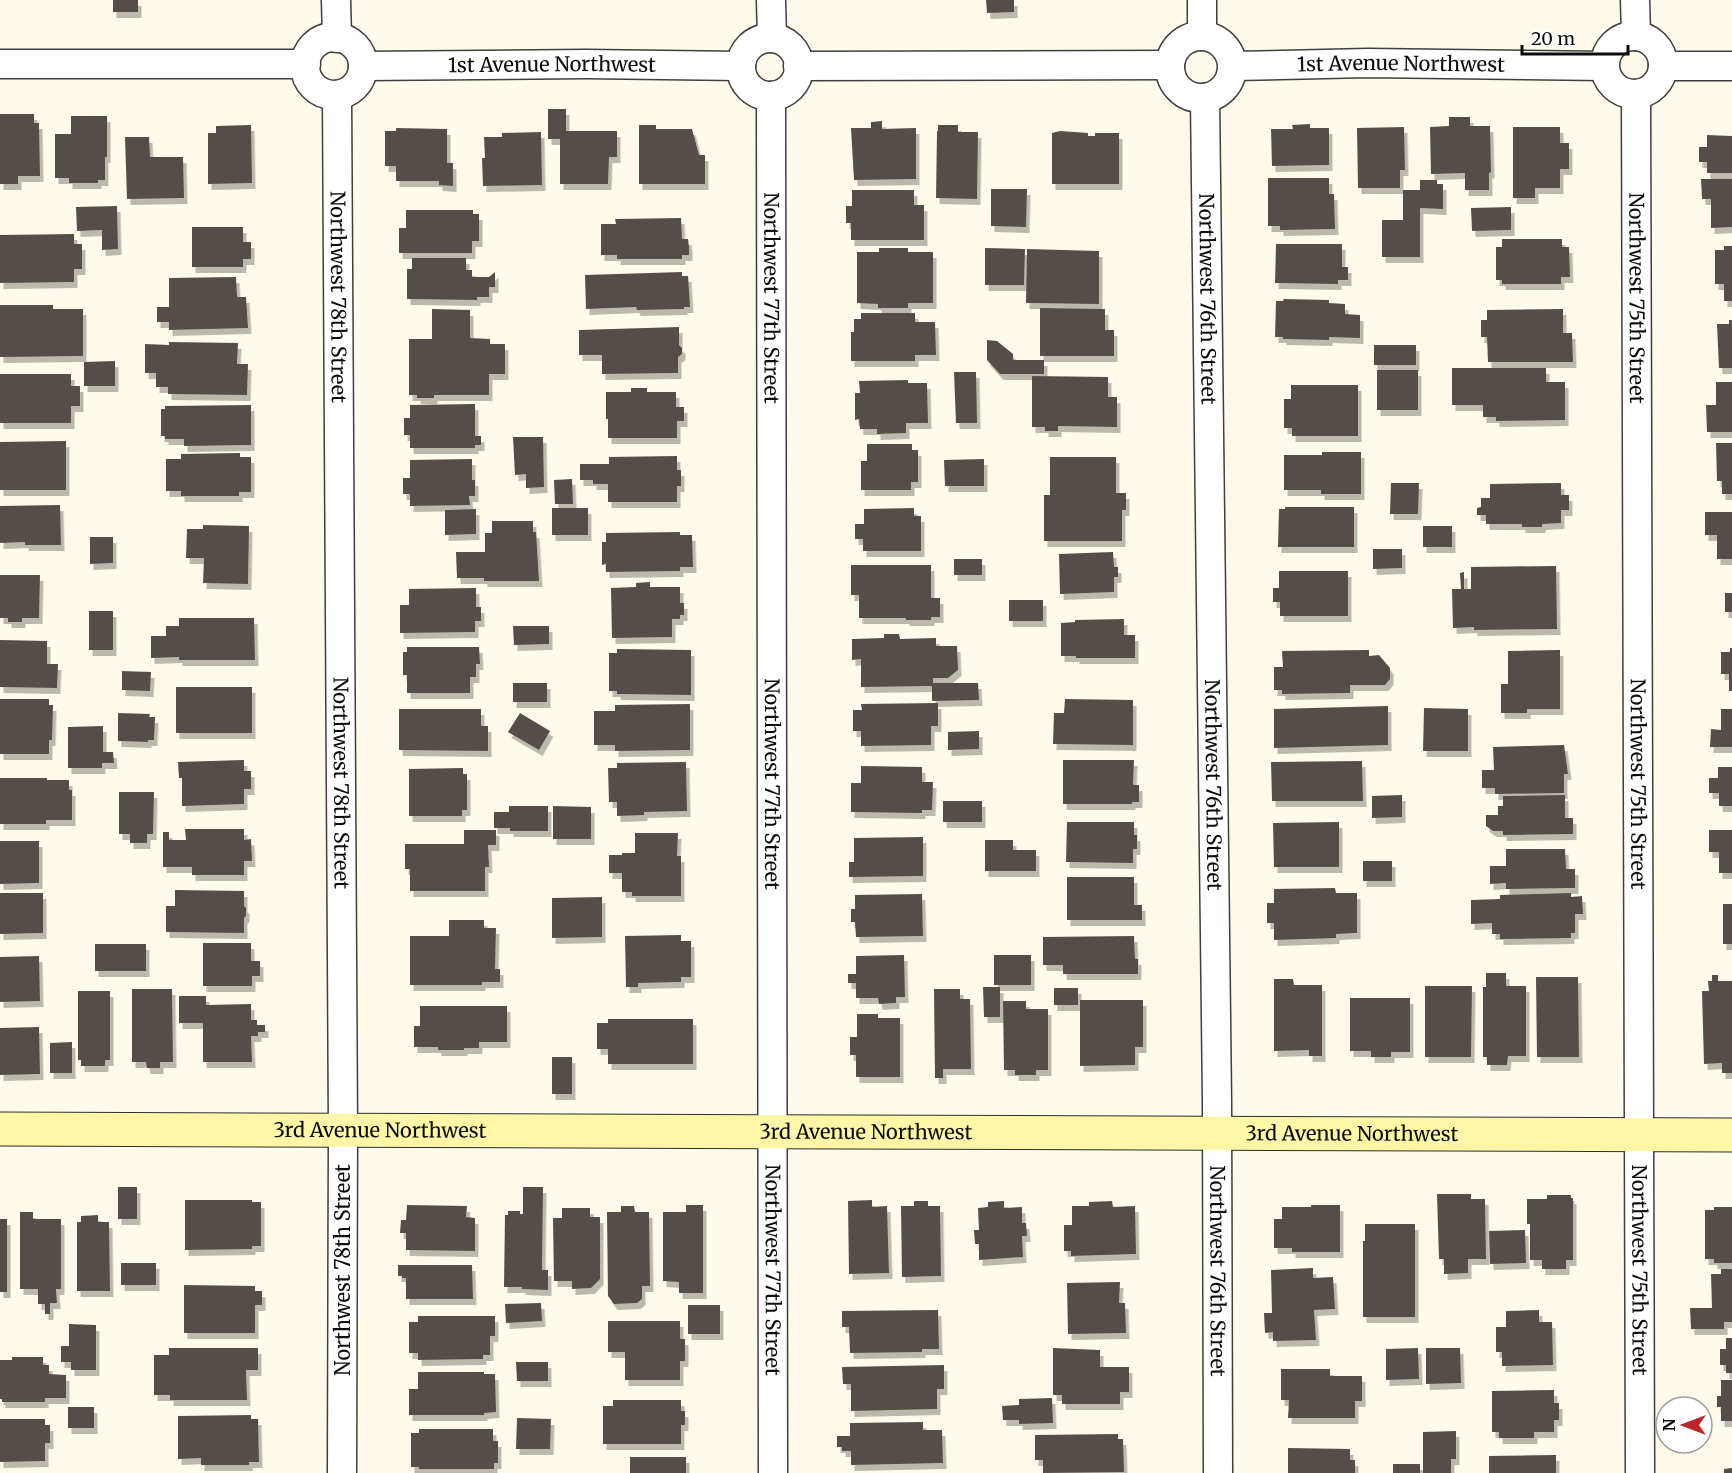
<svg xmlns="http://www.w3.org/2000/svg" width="1732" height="1473" font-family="Merriweather,serif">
<defs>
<filter id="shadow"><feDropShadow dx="3.5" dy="6" stdDeviation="0" flood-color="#0004"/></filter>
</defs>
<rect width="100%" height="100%" fill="#fffbec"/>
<path fill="#554e49" filter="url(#shadow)" d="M113,0H138V12H113Z
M986,0H1014V12L987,13Z
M548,109H566V131H617V157H609L608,184H560V139H548Z
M0,114H34V123H39L40,176H18V184H0Z
M71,116H107V157H105V180H98V183H69V178H55V134H71Z
M1449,117H1470V126H1490L1491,172L1489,173V190H1465V173L1431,174L1430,127L1449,126Z
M882,121V129L916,128V179L854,180L851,128H871V122Z
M1310,124V128H1329V165L1272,166L1271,129H1293L1292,125Z
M251,125L252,183L208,184V133H216V126Z
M639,125H656V129H692L699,155H705V184H639Z
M938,125H958V132H978L977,199L936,198L937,131H938Z
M1404,127L1405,170H1400V188H1358L1357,128Z
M1513,127H1560V143H1569V169H1560V188H1535V198H1513Z
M396,128L447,129V163H453V186L439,185V181H396V166H385V131H396Z
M1060,131L1088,133V136H1095V133H1119V184H1052V133Z
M541,132L542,185L483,186L482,158H485L484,137H502V133Z
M1707,135L1732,136V173H1707V162H1699V147H1707Z
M125,137H149L150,157H183L184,198L127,199Z
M1268,178H1329V194H1334L1335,229L1280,230V226H1268Z
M1701,179H1732V227L1711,228V199H1702Z
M1420,180H1437V184H1443V209L1420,208V257H1382V220H1403V190H1420Z
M991,189H1027L1026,227L991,226Z
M852,190H914V205H924V240H851V223H846V206H852Z
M117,206L118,249L102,250V230L77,231L76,207Z
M1511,207V230L1472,231L1471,208Z
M406,210H473V214H479V241H472V253H399V228H406Z
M681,218L682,239H688L689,247V255H682V259H617V255H601V224H616L615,219Z
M192,227H243V242H251V259H243V267H192Z
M74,234V244H82V269H74V282L0,283V235Z
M1502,239H1562V247H1569L1570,277H1561V284H1502V280H1496V247H1502Z
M1276,244H1342V267H1348V280H1338V284L1275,283Z
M1724,246H1732V301H1724V284H1715V250H1724Z
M879,248H908V252H933V303H908V308H878V304L857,303V252H879Z
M985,248L1025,249L1024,285H985Z
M1027,249L1099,251V304L1026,303Z
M412,258H466V270H472V277H489L495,272V287H489V297H477V300L407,299V269H412Z
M682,272V276H688L690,307H684V309L637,310L636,307L586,309L585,275Z
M236,277L237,297H246L248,328L169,330V322H157V307H169V278Z
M1284,299L1329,300V303L1345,304V314L1360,315V338L1329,337V340L1283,339V337H1275L1276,301H1283Z
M0,305H53V309H83V356L0,357Z
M1040,308L1105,309V330H1114V356H1040Z
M432,309L470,310V338L490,339V344H505V374H489V395H434V398H417V395H409V339H432Z
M1563,309V333H1572L1573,362H1488L1487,337H1481V320H1487V310Z
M861,313H915V322H935L936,355H915V361H851V332H854V319H861Z
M1729,320H1732V368H1719L1717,324H1729Z
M679,327V345L682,348V354L678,357V373L602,374V355H579V330Z
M987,340L997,341L1013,354V360H1044V374H1000L987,360Z
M169,342L238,343L237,364H248L247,395L168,394V387H156V373H145V344L169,345Z
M1374,345H1416V365H1374Z
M115,361V386H84V362Z
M1452,368H1546V382H1565V420L1496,421V417H1483V405H1452Z
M1377,370H1418V410H1377Z
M954,372H976L977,423H956Z
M0,374H71V386H80V406H71V423H0Z
M1032,376L1108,377V397H1117V427L1058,426V431H1045V427H1032Z
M908,380V383H927L928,423H906V433L877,434V429H860L859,419L855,420V393H860L859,381Z
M1716,382H1732V432H1707L1706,405H1716Z
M1291,385H1358V436H1292V428H1284V399H1291Z
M631,388H647V392H676V407H684V421H677V438H608V419H606V392H631Z
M475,404V436H481V445H475V448H410V435H404V418H410V405Z
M251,405V445L184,446V439H165V436H161V409H165V406Z
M513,437H543L544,487L526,488V474L515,475Z
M66,441V490H0V442Z
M1716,443H1732V494H1722V481H1717Z
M867,444H912V450H918V482H911V490H861V461H867Z
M1322,452H1361V494H1321V490H1284V455H1322Z
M240,453V457H251V492H239V496H181V491H166V459H181V454Z
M677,456V470H681V486H677V502H608V484H593V480H580V464H609V457Z
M1050,457H1116V493H1126V510H1122V541H1044V495H1050Z
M472,459V480H475V496H469L470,505L410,506V494H403V478H410V460Z
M984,459V486H945L944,460Z
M572,479L573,504H555L554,480Z
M1391,483H1419L1418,514H1390Z
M1561,483V495H1569V510H1561V523L1542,524V527H1522V524H1486V515H1477V508L1481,507V498H1490V484Z
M60,505L61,545H25V542L0,543V506Z
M1285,507H1354V547H1278L1279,509H1285Z
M552,508H588V535H552Z
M914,508V516H921V551H863V539H855V524H864V509Z
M476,509V534L445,535V510Z
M1705,512H1732V559H1717V535H1705Z
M492,521H533V532H536L539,581H484V578H457L456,552H485V533H492Z
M203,525L249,526L248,584L203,583L204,558H186L187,529H203Z
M1423,526H1452V547H1423Z
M680,532V535H692L693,567H680V571L606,572V564L602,565V542H606V533Z
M90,537H113V563L90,564Z
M1373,549H1402V568L1373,569Z
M1113,552L1114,567H1118V577H1114V592L1060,594L1059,554Z
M954,559H982V575H954Z
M851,565H931V598H940V617H931V620H906V618H859V595H851Z
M1556,566L1557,629L1474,630V627L1453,628L1452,589H1461L1460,573L1464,572V589H1471V567Z
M1279,571H1348V616H1280V602H1273V588H1279Z
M0,575H40L39,618H22V622H8V618H0Z
M650,582V587H680V603H684V615H680V619H672V637L612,638L611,588L636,587V583Z
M476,588V607H481V621H475V632L400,633V605H409V589Z
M1725,593H1732V612H1725Z
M1009,600H1043V621H1009Z
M89,611H113V650H89Z
M179,618H254L255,660H179V657L151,658V636H166V626H179Z
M1124,619V635H1135V658H1076V656H1061V623L1075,622V620Z
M513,626H549V644L514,645Z
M884,634H899L900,639L936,638V646H957L958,670L948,678H933V683H978L979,700L932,701V686L861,687V659L852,660V639L884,638Z
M0,640L47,641V664H58L57,688L0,687Z
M407,647H479L480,664H476V677H470V693H407V675H403V652H407Z
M1730,648H1732V691H1729V674H1721V652H1730Z
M617,649L691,650V695L617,694V691H609V653H617Z
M1369,650V656L1379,655L1390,668V679L1385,685H1350V693L1282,694V690H1274V667H1283L1282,651Z
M1560,650V709H1527V713H1501V684H1508V651Z
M122,671L151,672L150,691L122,690Z
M513,683H547V702H513Z
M176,687H252V733H176Z
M0,699H49V705H53L52,740H49V754H0Z
M1065,699L1133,700V745L1053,744L1054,713H1064Z
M938,703V726H931V745L861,746V731H853V710H862L861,704Z
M690,704V750L615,751V745H594V711H615V705Z
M1388,706V745L1274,748V709Z
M1424,708L1468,709V751H1423Z
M399,709H481V726H488V751L399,750Z
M1721,709H1732V747H1710L1711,729L1721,730Z
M118,713L150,714L149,717H155L154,740H148V742L118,741Z
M520,713L550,731L539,750L508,732Z
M103,726V752H113L114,763H102V768H68V727Z
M979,731V749L948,750V732Z
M1564,745L1568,774H1564V793L1495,794V788H1482V770H1494L1493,747Z
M244,760V771H251V789H244V804L182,806V778H179L178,762Z
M1063,760H1134L1133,785H1139V802H1132V804H1063Z
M1362,761L1363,801H1272L1271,762Z
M686,762L687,811L644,812V815L617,816V802H609L608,768H617V763Z
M861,766L922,767V782H933L932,810H922V813L851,812V783H861Z
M1718,767H1732V806H1719V793H1709V778H1718Z
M463,768V774H467V810H462V816H409V769Z
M0,778H47V780H69V790H72V820H46V824H0Z
M119,792H154L153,834H147V843H130V834H119Z
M1402,795V817L1372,818V796Z
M1565,795V818H1573V834L1503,835V831H1493L1486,826V815H1498V806H1503V796Z
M943,801H982V822H943Z
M509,806H548V831H510V828H494V812H509Z
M553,806L591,807V839H553Z
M1067,822H1134V835H1137V849H1133V863L1066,862Z
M1339,822V867H1274L1273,823Z
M185,829H244V840L251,839L252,861H244V875H192V867H163V832H169V840H186Z
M464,830H496V845H488L489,867H485V891H410V869H405V844H464Z
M1709,830H1732V873H1719V852H1709Z
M635,833H678L677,856H681V896H632V892H622V873H609V855H622V853H635Z
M923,837V876L849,877V862H854V838Z
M985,840H1013V850H1036V871H985Z
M0,841H39V883L0,884Z
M1506,849H1565L1566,869H1575V888L1506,889V883L1490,884V866H1506Z
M1363,861H1392V881H1363Z
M1067,877H1134V905H1142V920H1067Z
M1335,888L1336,893H1357V933L1336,934V938L1274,940V923H1267V903H1274V889Z
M175,890L244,891V906L246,908V916L244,918V933L166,932V906H175Z
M0,893H43V933L0,934Z
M1571,893V897L1582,896L1583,914H1575V933H1571V938L1500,939V934H1492V923L1471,924V900L1500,899V895Z
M922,894L923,936L856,937L855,922H851V909H855V895Z
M602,897V937L552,938V898Z
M1723,904H1732V944H1723Z
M449,920H484V928H496L495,969H500V982H482V985H410V936H449Z
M681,935V941H691V977H681V982L638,983V987H626L625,936Z
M1134,936L1135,959H1138V974H1063V965H1043V937Z
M203,943H251V961H260V976H252V986H203Z
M95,944H146V971H95Z
M904,955L905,997H896V1003L879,1004L878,998H856V983H848V974H856V956Z
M994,955H1031V985H994Z
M39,956L40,1001L0,1002V957Z
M1486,973H1506V986H1526V1056H1508L1507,1065H1487V1057H1483V987H1486Z
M1712,975H1718V981H1732V1073H1722V1063L1704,1064L1702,991H1709L1708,981H1712Z
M1536,977H1578L1579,1057H1537Z
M1274,979H1293L1294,985H1322V1056H1309V1050L1274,1051Z
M1425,986H1472L1471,1057H1425Z
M983,987H1000V1017H984Z
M1054,988H1078V1005H1054Z
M132,989H172L173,1062H160V1068H147L146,1062H132Z
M934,989H960V999H970L971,1069H943V1078H935Z
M78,991H110V1060H105V1066H81V1060H78Z
M179,996H206V1005L251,1004V1020H257V1025H265V1032H258V1036H251L252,1062H203V1023H179Z
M1350,998H1410V1052H1391V1057H1371V1051H1350Z
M1080,1000H1143V1047H1135V1065L1080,1066Z
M1003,1001H1026V1009H1048V1070H1036V1075H1015V1070H1004Z
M420,1006H507V1042H479V1048H464V1050H438V1047H414V1026H420Z
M857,1014H878V1018H900V1077H856V1055H850V1037H857Z
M608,1019H693V1064H608V1049H597V1023H608Z
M39,1027L40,1074L0,1075V1028Z
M72,1042V1073H50V1043Z
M552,1057H572V1094H552Z
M118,1187H137V1219H118Z
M523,1187H543L542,1270H548V1290L522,1289V1287H504L505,1215H508V1211H520V1214H523Z
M1437,1194H1471V1199H1485L1486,1259H1468V1273L1444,1274V1259H1439Z
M1547,1195H1571V1198H1573V1260H1566V1269H1542V1260H1530V1224H1527V1199H1547Z
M185,1200H252V1202H261V1246H252V1249L185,1250Z
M872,1200V1207L887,1206L889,1273L849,1274L848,1201Z
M914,1201H928V1206H940L941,1276L902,1277L901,1206H914Z
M1004,1201V1208L1022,1207V1223H1026L1027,1236H1022L1023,1257L979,1260V1244H975L974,1230H979L978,1208L988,1207V1202Z
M1112,1201L1113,1207L1135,1206L1136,1254L1071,1256V1251H1064V1225H1072V1206H1089V1202Z
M407,1205L467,1206L466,1217L475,1218V1251L406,1250V1233H400L401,1220H406Z
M686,1205H703V1293H679V1282L663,1281V1212H686Z
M1311,1205H1340V1252H1292V1248H1274V1219H1282V1207H1311Z
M621,1206H634L635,1212H649L650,1286H642V1299L637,1303L614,1304L608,1296L607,1212H621Z
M1714,1207H1732V1263H1714V1259H1705V1210H1714Z
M562,1208H590V1217H600V1279L591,1288L572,1289V1281H554L553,1218H562Z
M20,1212H33V1219H61V1289H56L57,1303H50V1314H45V1304H38V1289H20Z
M98,1215V1222H109L110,1291H77V1222H81V1216Z
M0,1219H7V1292H0Z
M1365,1224H1415V1317H1363V1241H1365Z
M1525,1230L1526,1263L1490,1264L1489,1231Z
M121,1263H156V1285H121Z
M398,1265H472L473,1299H406V1278H402V1276H398Z
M1313,1268V1278L1333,1277L1335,1309L1314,1310L1316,1340L1273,1341V1332L1265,1333L1264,1313H1272L1271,1270Z
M1721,1269H1732V1322H1724V1329H1691L1690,1308H1712L1711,1274H1721Z
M1120,1282L1119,1303H1125L1126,1333L1068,1334L1067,1283Z
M184,1285L255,1286V1291H262V1305H255V1333H184Z
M541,1303L542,1321L506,1323L505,1304Z
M688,1305H720V1334H688Z
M938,1310L939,1349H922V1352L850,1353L849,1327H842V1311Z
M1539,1310V1322H1552L1553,1365L1502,1366V1352H1496V1327H1506V1311Z
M418,1316H495V1336H490V1355H483V1359L418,1360V1353H409V1322H418Z
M608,1321H680V1339H685V1361H680V1380H625V1352H608Z
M69,1324L96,1325V1370H71V1362H61V1346H69Z
M1726,1338H1732V1373H1726V1365H1720V1349H1726Z
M169,1348H258V1370H246L247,1400H170V1395H154V1355H169Z
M1053,1348L1100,1350V1367H1129V1392H1120V1404H1062V1395H1053Z
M1418,1348L1419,1379L1386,1380V1349Z
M1426,1348H1460L1461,1383L1426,1384Z
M12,1357H43V1365H49V1374L66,1375V1398H45V1402H2V1399H0V1360H12Z
M516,1362H548V1381H517Z
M944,1365V1389H937V1409L851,1411V1384H843L842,1367Z
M1281,1369H1330V1376H1362V1401H1355V1418H1288L1289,1400H1281Z
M418,1372H484V1374H495L496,1412L484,1413V1415H409V1389H418Z
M1721,1380H1732V1421H1721V1407H1717V1396H1721Z
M1554,1390V1403H1559V1420H1554V1432H1534V1438H1499V1432H1492V1391Z
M1052,1398L1053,1423L1019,1424V1420H1003L1002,1406L1019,1405V1399Z
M613,1400H681V1411H685V1425H681V1444H603V1406H613Z
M68,1407H94V1428H68Z
M251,1415V1419H258L259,1462H249V1465H201V1458L178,1459V1416Z
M517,1418L551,1419L550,1449H516Z
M0,1419H45V1425H50V1443H45V1461L0,1462Z
M923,1422V1430H942L943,1463L851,1465V1451H842V1447H837V1436H850V1423Z
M419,1429H493V1441H498V1463H494V1469H419V1467H411V1433H419Z
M1456,1431V1459H1451V1473H1423V1432Z
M1118,1434V1439H1123L1124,1472L1043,1473V1460H1035V1435Z
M1288,1448L1350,1449V1460H1355V1473H1288Z
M1556,1455V1473H1489V1456Z
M630,1457H686V1473H630Z
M1393,1464H1420V1473H1393Z
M1732,1468V1473H1724V1469Z"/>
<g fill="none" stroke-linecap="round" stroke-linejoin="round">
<g stroke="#3f3f3f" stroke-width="31">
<g id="street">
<path d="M336,0L337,38"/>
<path d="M771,0L772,38"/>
<path d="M1202,0V36"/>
<path d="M1635,0L1636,36"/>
<circle cx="1634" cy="65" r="29"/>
<circle cx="1201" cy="67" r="31"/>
<circle cx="334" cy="66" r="29"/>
<circle cx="770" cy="67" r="29"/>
<path d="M0,64H306"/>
<path id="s1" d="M363,66L586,64L741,66"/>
<path d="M798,66L1170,65"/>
<path id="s2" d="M1233,66L1368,63L1604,66"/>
<path d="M1663,66H1732"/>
<path id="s3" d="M1636,94L1640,1473"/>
<path id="s4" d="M337,95L343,1130L342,1473"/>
<path id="s5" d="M771,96L773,1473"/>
<path id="s6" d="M1205,98L1217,1102L1218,1473"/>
</g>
</g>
<g stroke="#2e2e2e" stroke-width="35">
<g id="secondary">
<path id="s7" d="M0,1129L1732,1135"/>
</g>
</g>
<use href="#street" stroke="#fff" stroke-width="28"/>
<use href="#secondary" stroke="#fff6a7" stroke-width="33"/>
</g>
<g text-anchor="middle" stroke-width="6" stroke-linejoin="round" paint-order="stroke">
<g font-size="20" fill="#0c0c0c" stroke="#fff">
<text dy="7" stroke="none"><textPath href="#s1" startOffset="189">1st Avenue Northwest</textPath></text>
<text dy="7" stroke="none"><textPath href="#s2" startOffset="168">1st Avenue Northwest</textPath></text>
<text dy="7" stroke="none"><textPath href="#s4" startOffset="202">Northwest 78th Street</textPath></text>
<text dy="7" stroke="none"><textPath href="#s3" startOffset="204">Northwest 75th Street</textPath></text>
<text dy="7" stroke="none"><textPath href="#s5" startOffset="202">Northwest 77th Street</textPath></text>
<text dy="7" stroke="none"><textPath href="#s6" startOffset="201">Northwest 76th Street</textPath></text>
<text dy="7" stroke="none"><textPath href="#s4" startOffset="688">Northwest 78th Street</textPath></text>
<text dy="7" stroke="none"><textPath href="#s3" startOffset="690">Northwest 75th Street</textPath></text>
<text dy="7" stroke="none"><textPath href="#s5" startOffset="688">Northwest 77th Street</textPath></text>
<text dy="7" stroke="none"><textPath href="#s6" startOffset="687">Northwest 76th Street</textPath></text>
<text dy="7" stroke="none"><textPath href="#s7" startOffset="380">3rd Avenue Northwest</textPath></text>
<text dy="7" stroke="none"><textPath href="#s7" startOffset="866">3rd Avenue Northwest</textPath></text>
<text dy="7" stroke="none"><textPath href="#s7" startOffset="1352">3rd Avenue Northwest</textPath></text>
<text transform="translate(343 1270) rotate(-90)" y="7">Northwest 78th Street</text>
<text dy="7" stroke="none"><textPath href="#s3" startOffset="1176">Northwest 75th Street</textPath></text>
<text dy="7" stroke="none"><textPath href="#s5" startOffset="1174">Northwest 77th Street</textPath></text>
<text dy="7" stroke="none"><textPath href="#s6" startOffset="1173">Northwest 76th Street</textPath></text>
</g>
</g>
<g transform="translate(1684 1425) rotate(270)"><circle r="28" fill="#ffffff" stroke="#9e9e9e" stroke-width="1.5"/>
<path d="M0-4.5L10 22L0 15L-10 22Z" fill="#bc252b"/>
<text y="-9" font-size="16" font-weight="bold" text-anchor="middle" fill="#0c0c0c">N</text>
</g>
<path d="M1522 45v9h106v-9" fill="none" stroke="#0c0c0c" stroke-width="3"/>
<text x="1531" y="45" font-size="18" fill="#0c0c0c" stroke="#ffffff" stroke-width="4.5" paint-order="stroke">20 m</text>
</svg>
